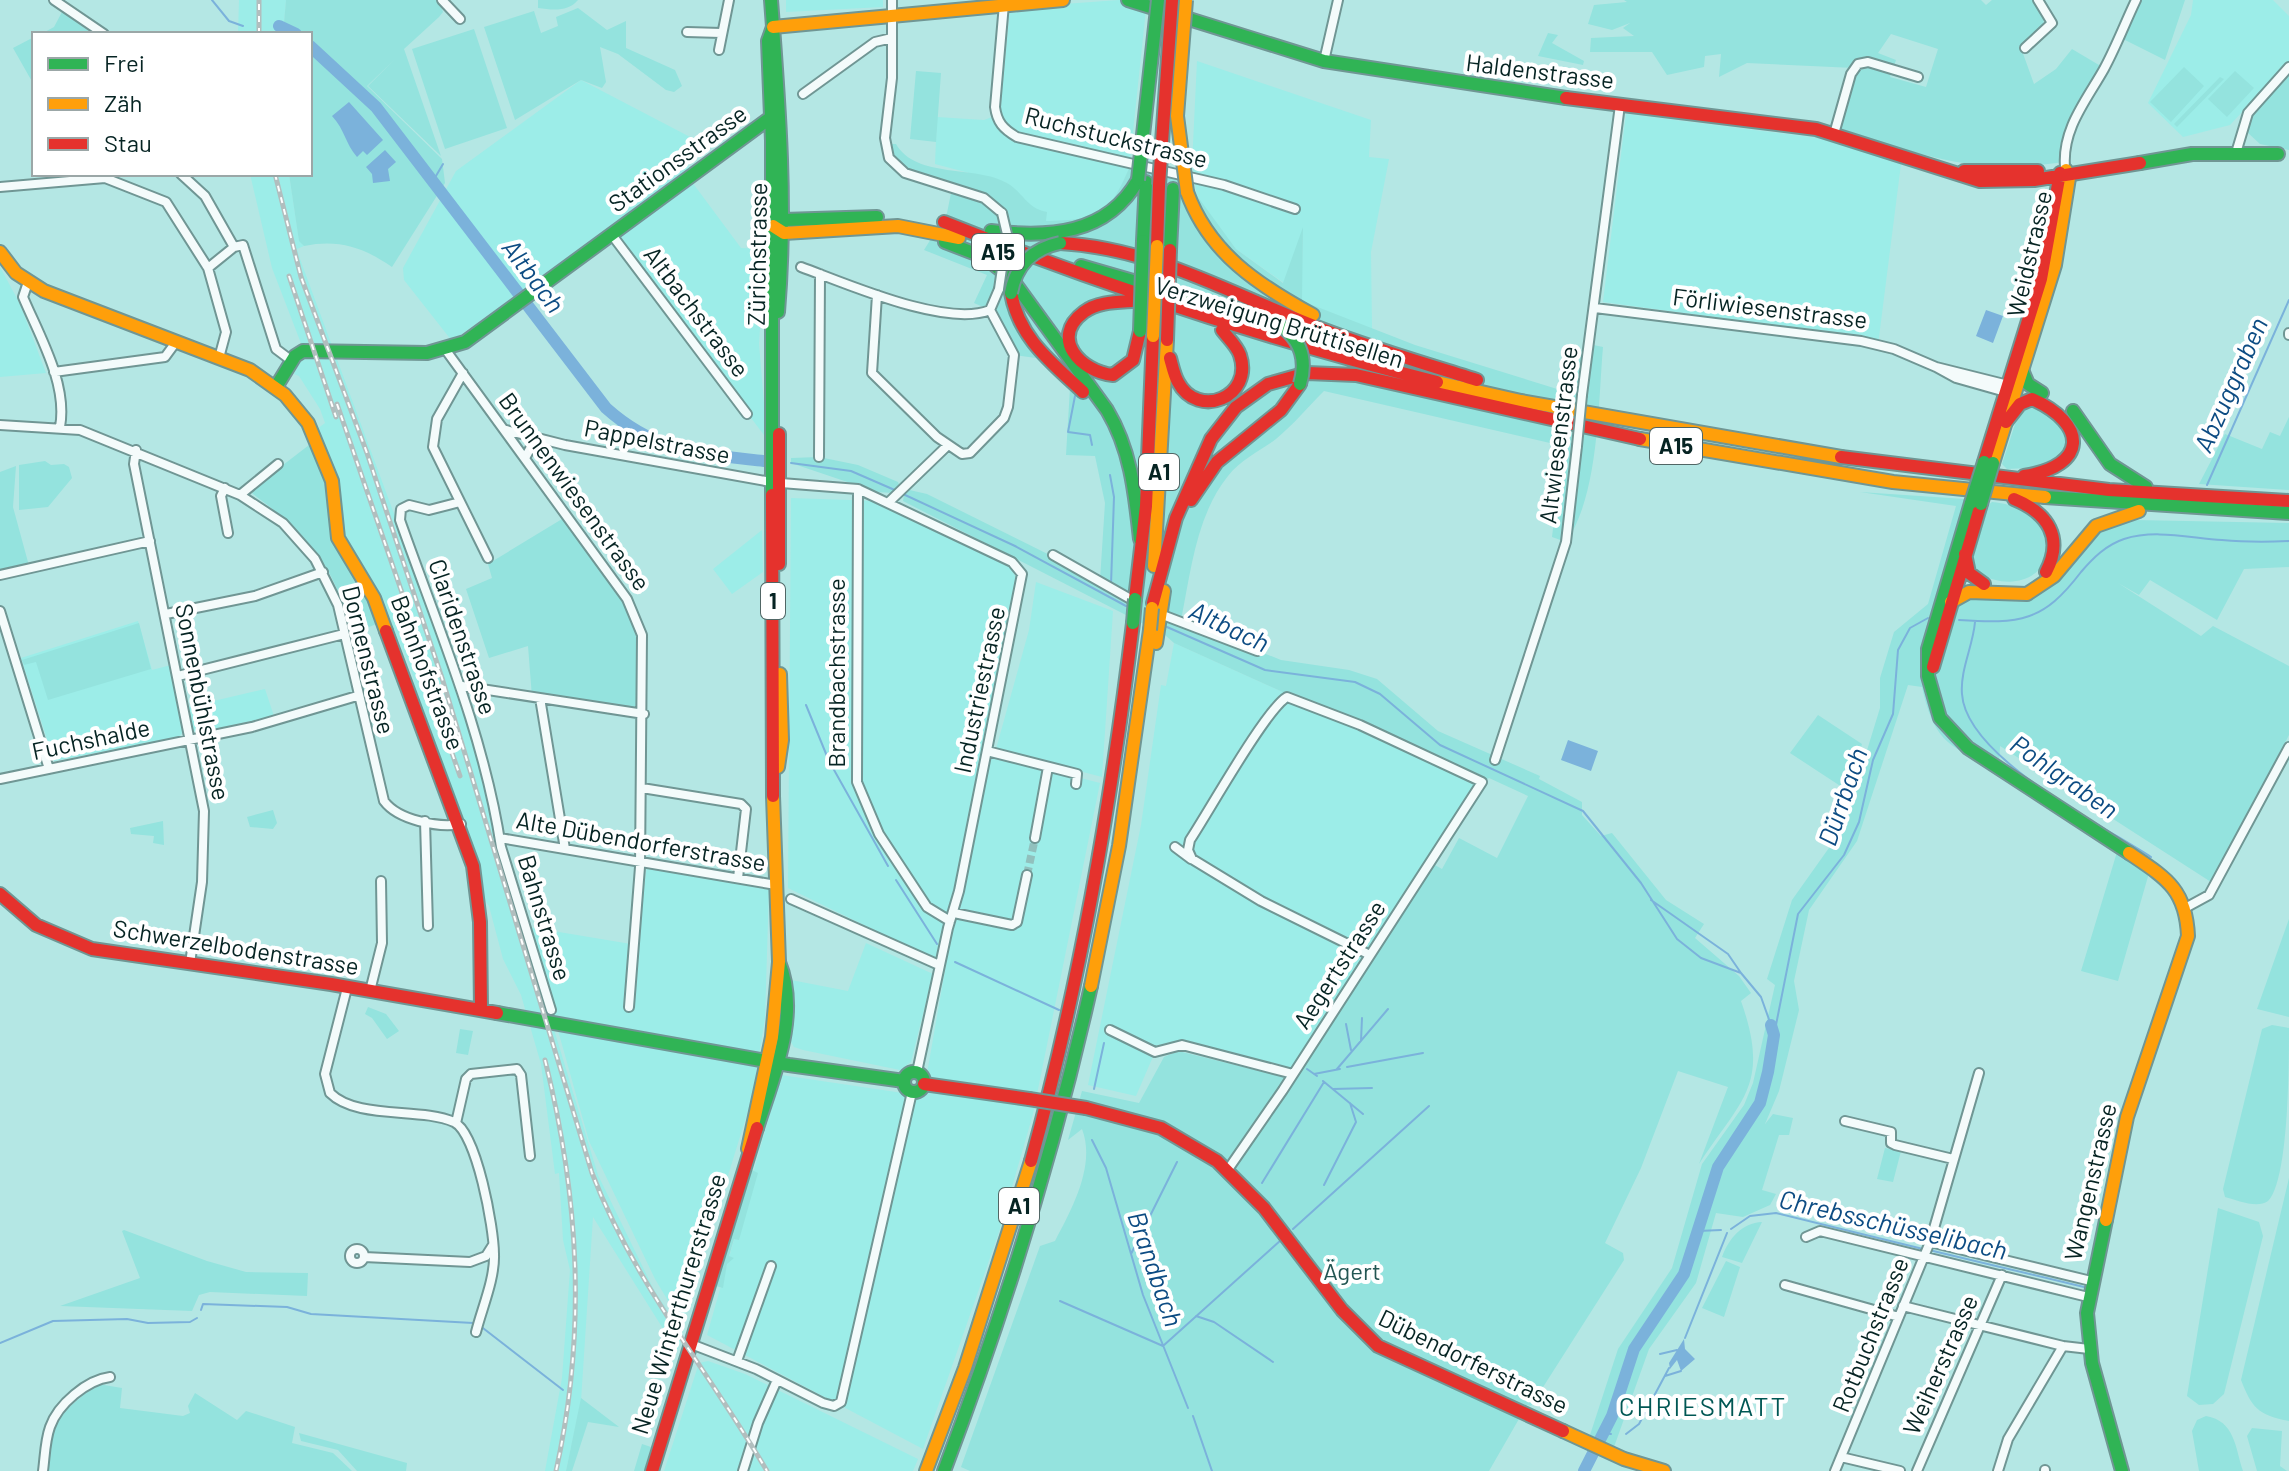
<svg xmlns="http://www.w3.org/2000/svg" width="2289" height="1471" font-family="Barlow,sans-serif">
<rect width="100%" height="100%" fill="#b4e7e4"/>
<path fill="#9cede8" d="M239,0H286L283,34H238Z
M786,0H883V7L786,12Z
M1119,0H1147L1129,169L1115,201L1100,213L1072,221H1045L1007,183L935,164L937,117L984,120L1000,114L1010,8Z
M2193,0H2273L2289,16V62L2230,125L2183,137L2148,103L2191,15Z
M1197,61L1371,120L1369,157L1389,159L1371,252L1372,329L1301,301L1303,230L1284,283L1236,249L1197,198L1192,165Z
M581,80L692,138L685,162L691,170L452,341L404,280L403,268L456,171Z
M1626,114L1835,140L1901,164L1878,345L1770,325L1603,302Z
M250,174H289L299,240L304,246L297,249L300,259L462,698L530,950L598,1175L653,1288L683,1335L677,1351L593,1217L581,1401L566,1471H545L562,1378L570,1270L563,1240L559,1173L555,1174L541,1064L521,995L503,959L489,906L483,898L465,822L413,686L414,680L408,662L383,604L344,543L336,479L317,429L325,423L320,409L299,376L294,374L301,360L307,359L272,268Z
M689,178L741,248L765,249L759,344L767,439L612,235Z
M0,267L20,304L46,373L0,377Z
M791,498L878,501L1009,566L1017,579L984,753L1100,783L1033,1114L999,1232L923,1449L707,1335L781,1075L923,1096L946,965L788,888Z
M762,530L763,572L732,594L713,569Z
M1036,582L1113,611L1102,777L996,749L1029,630Z
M138,621L152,670L171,665L184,731L179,737L54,761L21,658Z
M1174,643L1482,782L1293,1074L1182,1045L1155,1052L1136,1096L1088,1085L1141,825L1161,685L1166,686Z
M265,689L274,716L198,733L191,729L188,707Z
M647,865L769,888L765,1018L752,1098L682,1324L655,1279L589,1141L529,927L637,945Z
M866,943L933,974L911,1062L900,1070L803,1050L794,1047L789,1039L791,980L848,991Z
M708,1361L745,1374L918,1459L913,1471H664L699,1363Z"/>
<path fill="#94e3de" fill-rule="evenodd" d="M286,0H439L443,12L439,17L404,49L441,156L368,86L394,60L367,86L442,159L445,183L392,267C363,247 338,239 304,246L299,241L289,174H310V34H283Z
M538,0H578C568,12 553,10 538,8Z
M1624,0H1981L1986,5L1992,0H2038L2045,7L2043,28L2021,48L2034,84L2056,69L2072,49L2104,68L2079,110L2065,162C1970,175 1924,156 1836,127L1854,68L1747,63L1719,77L1721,54L1705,56L1704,67L1667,75L1652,52H1590L1591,38L1634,36L1623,28L1630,23L1612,30L1588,24L1594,5L1627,2ZM1891,34L1938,49L1926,87L1890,77L1896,60L1878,53Z
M2136,0H2185L2165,60L2119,37Z
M578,8L607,30L626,21V48L675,70L682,86L674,92L666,90L618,54L600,47L606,82L602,88L581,80L515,120L484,27L534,11L541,33L558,26L556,17Z
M62,12L93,34H41L54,27Z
M474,29L507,128L445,149L412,49Z
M1548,33L1558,35L1552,43L1584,61L1583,65L1538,56Z
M34,37V85L13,48Z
M2184,67L2204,86L2171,122L2150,102Z
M916,71L941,73L936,142L910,139Z
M2235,71L2254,88L2227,117L2208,99Z
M2289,71V150L2260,144L2247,132L2252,117Z
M2220,77L2224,79L2177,127L2174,124Z
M885,144H896C916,179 976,165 1007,183C1024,193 1026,208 1047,212L1046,221C1100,220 1109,215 1130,166L1184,178L1236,249L1283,283L1303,227L1302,301L1415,345L1570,393L1584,343L1603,347C1598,404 1599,495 1566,542L1552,537L1563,446L1324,391C1308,407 1293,425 1276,439C1260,451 1241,459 1228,476C1196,516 1191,571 1181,620L1281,660L1349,670L1377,679L1438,731L1540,776L1539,779L1582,802V815L1601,836L1612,833L1666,900L1704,924L1695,938L1739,976L1751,993L1741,1001C1771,1086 1741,1099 1699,1164L1728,1087L1678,1071L1641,1168L1605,1243L1623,1253L1624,1260L1531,1406L1527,1405L1489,1471H970L961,1467L1040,1246L1055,1241C1072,1209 1096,1165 1082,1129L1068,1140L1082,1091L1139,1103L1164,1057L1178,1051L1296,1080L1433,864L1442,869L1459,838L1497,858L1528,796L1489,778L1482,782L1174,643L1165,635L903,501L905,489L927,494L1100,580L1105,503L1095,456L1066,455L1070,388L1036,358L1014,355L990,310L974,303L987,275L924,250L947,213L952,188L898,169Z
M2033,407L2064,421L2069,443L2051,467L2007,469L2002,464L2019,412Z
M2289,417V490L2199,484L2225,434L2262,449L2270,432L2280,436Z
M313,442L328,485L334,533L381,622L350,635C338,566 305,532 249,491Z
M819,457L858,465L898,482L900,487L893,493L877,492L791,463V458Z
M45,461L51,465L64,464L69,467L72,478L48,507L19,510V465Z
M16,466L13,507L28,562L27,567L0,572V472Z
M1860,492L1965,499L1952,600L2031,592L2094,526L2134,520L2289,523V567L2244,569L2217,620L2150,580L2139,595L2118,583L2201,636L2213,626L2289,666V735L2211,882L2000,746L1999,769C1950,748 1934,742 1922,687L1908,685L1857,841L1809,910L1794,981L1799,1010L1779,1091L1765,1124L1773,1114L1793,1118L1789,1135H1779L1762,1190L1776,1194L1770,1205L1743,1217L1716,1213L1696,1283L1649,1349L1614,1447L1590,1435L1618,1349L1672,1268L1702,1164L1744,1105L1753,1083L1775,985L1767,979L1792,900L1836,838L1849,809L1880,708V678L1894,632L1928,604L1956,506Z
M1992,502C2087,512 2050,611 1977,573L1972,563L1986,507Z
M567,516L639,622L644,714L532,697L528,646L489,658L466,589L492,578L488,564Z
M139,623L151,669L48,700L36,662L24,665L22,660Z
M1818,715L1862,744L1848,791L1790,753Z
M273,810L277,823L273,829L250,827L247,817Z
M163,821L164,845L153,843L154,836L131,834L130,828Z
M2117,852L2149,873L2118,981L2081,971Z
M2289,919V1017L2257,1009Z
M368,1007L386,1014L399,1031L387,1039L372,1018L365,1014Z
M2272,1025L2289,1028C2289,1061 2289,1181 2268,1201C2257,1209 2237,1200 2225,1197L2223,1189L2262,1029Z
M460,1029L473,1031L468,1055L456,1053Z
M1885,1148L1901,1151L1893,1182L1877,1179Z
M752,1170L758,1173L739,1240L734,1239L729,1256L734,1258L727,1264L723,1288L716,1286Z
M2289,1178V1421C2258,1415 2252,1408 2241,1380Z
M2218,1208L2259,1222L2263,1236L2224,1394L2213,1404L2199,1405L2187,1396Z
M1762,1222L1742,1263L1722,1257C1729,1238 1742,1223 1762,1222Z
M124,1230L207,1261L246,1272L308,1273L307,1296L210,1292L199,1295L192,1311L60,1306L140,1278L122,1231Z
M1726,1261L1740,1267L1724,1317L1702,1308Z
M98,1384L122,1388L120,1408L183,1416L190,1413L188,1406L195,1393L237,1420L246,1411L295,1427L292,1443L333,1453L352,1471H48C52,1421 58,1414 98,1384Z
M581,1398L619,1427L588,1422L572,1471H566Z
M2206,1416C2235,1421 2235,1447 2243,1471H2199L2192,1431L2197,1420Z
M2252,1428L2282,1431L2280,1466L2287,1471H2257L2247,1436Z
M299,1433L407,1463L406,1471H357L338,1450L301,1441Z
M642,1444L651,1447L644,1471H634Z"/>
<path fill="#7bb2db" d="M349,102L383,140L367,155L363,151L357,157C345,143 345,130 332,116Z
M385,150L396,162L388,169L390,181L373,183L372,174L366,167Z
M1986,310L2003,316L1993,343L1976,336Z
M1568,740L1598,751L1591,771L1561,760Z
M1684,1339L1685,1349L1695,1359L1681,1371L1677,1360L1670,1369L1669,1363Z"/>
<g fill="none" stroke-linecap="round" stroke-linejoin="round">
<path stroke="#7bb2db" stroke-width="2" d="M212,0L229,21L243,26
M433,181L443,164
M1075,396L1068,432L1090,435L1092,445
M791,463L851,471L897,491
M1110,475L1114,497L1111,585
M2207,485L2289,300
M903,494L1015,546L1126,606
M1959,620C2020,624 2043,622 2081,572C2093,558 2106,545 2124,539C2155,529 2190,538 2222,540C2244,542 2266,542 2289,541
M1975,622C1973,646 1960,670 1962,694C1966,757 2100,824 2151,857
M1167,627L1265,670L1355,682L1380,694L1440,745L1583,811L1641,883L1677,939L1701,958L1741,973L1761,997L1771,1025
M806,705L829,761L888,866
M896,880L937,944
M1651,900L1728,954L1741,973
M955,962L1059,1010
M1346,1024L1351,1050
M1774,1035L1798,914L1844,855L1859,822L1873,760L1893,714L1898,650L1910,628L1928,618
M1361,1041L1362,1018
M1347,1067L1423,1053
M1307,1069L1317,1076
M1337,1069L1388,1009
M1314,1074L1340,1069
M1323,1081L1363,1114
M1094,1089L1104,1043
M1333,1089L1372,1088
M1092,1140L1106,1168L1143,1295L1188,1408
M1262,1183L1324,1082
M1324,1185L1356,1122L1350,1103
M1293,1229L1429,1106
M1731,1229L1750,1216L1776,1213L1923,1249
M1698,1231L1721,1230
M1929,1250L2084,1287
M1131,1254L1177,1162
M1060,1301L1163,1346L1281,1240
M201,1310L203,1304L287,1307L311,1314L473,1323
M1196,1316L1214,1322L1273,1362
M479,1325L563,1390
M1685,1338L1727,1233
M0,1343L53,1321L127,1319L148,1323L190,1322L197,1318
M1660,1354L1677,1350
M1665,1376L1681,1371
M1193,1416L1212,1471
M1603,1433L1611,1434
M1626,1434L1639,1424L1669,1368"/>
<path stroke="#7bb2db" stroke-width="12" d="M279,26L296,34
M310,46L376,107L606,408C656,453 700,454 764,461
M1584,1471L1612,1416L1634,1349L1684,1274L1718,1167L1760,1103L1768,1072L1774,1035L1771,1025"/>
<path stroke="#91c0bd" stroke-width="8" stroke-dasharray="8 4" stroke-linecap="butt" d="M1027,875L1035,838"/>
<g stroke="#709694" stroke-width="12">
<path id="street" d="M54,0L104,34
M442,0L460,19
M892,0V78L885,138L889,158L905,173L984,198L1002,213
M1004,4L995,107C997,122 1003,129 1017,137L1224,185L1295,209
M687,32L721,33
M2025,48L2052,23L2038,0
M719,50L729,0
M1324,61L1338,0
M803,94L875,42L892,38
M1834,134L1851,74L1858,64L1868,62L1918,77
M2236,153L2248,113L2289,67
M2065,167C2062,129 2086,101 2104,69C2116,47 2125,23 2136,0
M181,174L205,196L234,247
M0,187L105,178L166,202L208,268L226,332L219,358
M612,235L747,414
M801,267C845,283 946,328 990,310
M208,268L234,247L243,245L276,349L292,361
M28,282L23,297C39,335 68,384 60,427
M877,295L872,373L937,437L962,454L970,453L1004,418L1008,407L1014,355L990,310
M1595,308L1861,341L1894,349L1936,367L2008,385
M990,310L999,289
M2289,333V335
M445,349L627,599L642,635L640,867L629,1007
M1936,367L1956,378L2009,393
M54,372L165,357L176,342
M463,373L437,419L433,447L488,558
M1582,395L1620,105
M0,425L80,430L240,495L283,523L315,559L338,605L384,801C398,820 438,828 461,824
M506,430L565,445L771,482
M136,450L134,464L204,811L202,882L190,963
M819,457L820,274
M525,458L536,438
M781,483L858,489L1012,562L1022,574L959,891L948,928L917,1072
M225,488L221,496L228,533
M858,489L857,782L879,834L927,907L950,921
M240,495L278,464
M890,501L947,446
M460,502L429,510L409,505L401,509L400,520C438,628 484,734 501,847L551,1010
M1053,555L1134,601
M0,575L150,541
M0,611L49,769
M166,614L255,596L323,572
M1160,614L1257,651
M178,676L344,634
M462,686L644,714
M540,698L565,849
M987,751L1077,774L1076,784
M1495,760L1566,542L1577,446
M0,779L252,727L357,696
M642,788L741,804L746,809L738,878
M425,821L428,926
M500,838L776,885
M1035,838L1048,767
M1175,847L1191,859
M791,899L939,965
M2187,907L2209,895L2289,747
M954,913L1012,925L1017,922L1027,875
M347,988L325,1074L330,1093C357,1120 420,1107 454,1122C477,1133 494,1229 494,1254C495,1279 482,1308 476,1332
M370,991L382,943L381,881
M1110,1030L1155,1052L1182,1045L1293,1074
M1845,1121L1891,1132V1143L1895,1145L1953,1159
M456,1123L466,1079L471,1074L517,1069L521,1075L530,1156
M1229,1168L1283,1090L1482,782L1360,725L1287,697C1266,709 1208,813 1190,840L1188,850L1192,859L1261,901L1370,955
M1806,1237L1820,1231L2088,1297
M1930,1242L2091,1281
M350 1256a7 7 0 1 1 14 0a7 7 0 1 1-14 0Z
M364,1257L470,1262L486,1256L493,1245
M1785,1285L1899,1317
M1903,1306L2063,1346L2089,1349
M691,1344L756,1369L823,1403L834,1406L841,1402L912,1092
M737,1361L771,1266
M1841,1457L1900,1471
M43,1471C45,1456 45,1441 50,1427C58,1404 87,1380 110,1377
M743,1471L758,1423L777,1380
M1835,1471L1930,1242L1979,1073
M1917,1471L2002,1275
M1998,1471L2008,1439L2063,1346
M2045,1471V1470"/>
</g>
<g stroke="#709694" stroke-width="16">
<path id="fast" d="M771,0C779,105 787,207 778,312
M1128,0L1324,61L1566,98
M2140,163L2192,154H2278
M773,226L784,220L877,217
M991,231C1048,238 1107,235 1138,180
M1143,241L1146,182
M945,242L984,257L1011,278L1107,410C1131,450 1135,493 1140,539
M1170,250L1173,189
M1081,266L1275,322
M2022,370L2028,384L2042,393
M276,387L295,356L303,351L427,353L465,342L770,118
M2073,411L2110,464L2146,487
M772,495V141L768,41L773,27
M2045,497L2289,513
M1971,503L1928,649V676L1940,718L1968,748L2129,853
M497,1013L789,1065L904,1081
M904 1082a10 10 0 1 1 20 0a10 10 0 1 1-20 0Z
M757,1128C773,1077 801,1015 779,962
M2106,1220L2087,1313L2092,1363L2122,1471
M944,1471C1004,1312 1054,1152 1091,986"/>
</g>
<g stroke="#709694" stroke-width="16">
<path id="slow" d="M773,27L1063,0
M1187,192C1209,253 1258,285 1313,315
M773,226L784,233L898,226L959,238
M0,252L16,273L44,291L250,370L285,395L308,423L332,481L338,538L374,598L386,631
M1437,382L1521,401L1841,457
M1640,439L1893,482L2045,497
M1993,463L2055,265L2069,178L2066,170
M1154,566L1167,340
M1951,602L1969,592L2027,594L2054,576L2096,526L2139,511
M1156,643L1164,591
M778,767L782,740L780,674
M1091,986L1119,846L1150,630
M748,1149L772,1037L779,962L773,796
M2106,1220L2127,1117L2188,936C2186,889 2166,878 2129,853
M1563,1431L1624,1459L1664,1471
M926,1471L965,1368L1031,1161"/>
</g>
<g stroke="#709694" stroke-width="16">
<path id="jam" d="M1566,98L1816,129L1980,181L2034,180L2140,163
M1964,171H2038
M944,222C1105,286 1269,340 1437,382
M1060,243C1151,248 1226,291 1309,324C1363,346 1421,362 1477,380
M1157,246L1159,185
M1011,293C1019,338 1051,362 1083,392
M1132,301C1116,302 1097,302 1084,312C1049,338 1081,372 1113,375L1133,360L1140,331
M1170,358C1172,365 1174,375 1178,382C1198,420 1254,397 1240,355C1237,346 1228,338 1222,330
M2006,422L2020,404L2032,399C2088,424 2088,466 2024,476
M779,434V564
M1841,457L2109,490L2289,501
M1984,462L2041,279L2060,173
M772,495L773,796
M2014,499C2048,513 2064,538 2046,572
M1191,500L1217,462L1281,410L1300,384
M1965,554L1969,573L1984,584
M1135,599L1146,506L1153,336
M1153,603L1176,518L1211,439L1236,407L1268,384L1307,373L1356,375L1640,439
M386,631L473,866L480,922L481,1009
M1933,667L1981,504
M0,894L36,925L92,949L331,984L497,1013
M924,1084L1029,1099
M1086,1108L1161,1128L1217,1161L1264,1208L1342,1310L1378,1346L1563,1431
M1031,1161C1080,984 1111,805 1133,623
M652,1471L757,1128"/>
</g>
<use href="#street" stroke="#f4fbfb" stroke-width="8"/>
<use href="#fast" stroke="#30b455" stroke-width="12"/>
<use href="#slow" stroke="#ff9f0a" stroke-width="12"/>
<use href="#jam" stroke="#e5322d" stroke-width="12"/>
<g stroke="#b1bebe" stroke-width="5">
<path id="rail" d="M259,34V0
M275,174L301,277L367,453L442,678L592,1173C634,1283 708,1370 767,1471
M289,276L336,417
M337,404L410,616
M401,606L460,776
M545,1060C579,1197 587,1331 556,1471"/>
</g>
<use href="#rail" stroke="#fff" stroke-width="2" stroke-dasharray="6" stroke-linecap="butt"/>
<g stroke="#709694" stroke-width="12" stroke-linecap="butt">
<path id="street-bridge" d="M999,289L1007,234L1002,213
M1577,446L1582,395"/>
</g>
<g stroke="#709694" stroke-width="16" stroke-linecap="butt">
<path id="fast-bridge" d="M1138,180L1158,0
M1011,293C1016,265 1032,249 1060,243
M1275,322C1299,336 1308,357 1300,384
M1140,331L1143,241
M1971,503L1984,462
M1981,504L1993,463
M1133,623L1135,599"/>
</g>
<g stroke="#709694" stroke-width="16" stroke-linecap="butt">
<path id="slow-bridge" d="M1186,0L1177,116L1187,192
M1153,336L1157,246
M1150,630L1152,608"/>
</g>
<g stroke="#709694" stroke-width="16" stroke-linecap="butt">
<path id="jam-bridge" d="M1159,185L1172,0
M1167,340L1170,250
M1029,1099L1086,1108"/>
</g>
<use href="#street-bridge" stroke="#f4fbfb" stroke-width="8"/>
<use href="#fast-bridge" stroke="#30b455" stroke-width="12"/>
<use href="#slow-bridge" stroke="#ff9f0a" stroke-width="12"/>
<use href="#jam-bridge" stroke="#e5322d" stroke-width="12"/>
</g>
<g text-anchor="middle" stroke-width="8" stroke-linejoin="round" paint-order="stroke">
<g fill="#fff" stroke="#516665" stroke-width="2">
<rect x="972" y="234" width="52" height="36" rx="6"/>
<rect x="1650" y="428" width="52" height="36" rx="6"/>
<rect x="1139" y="454" width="40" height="36" rx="6"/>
<rect x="761" y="583" width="24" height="36" rx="6"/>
<rect x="999" y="1188" width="40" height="36" rx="6"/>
</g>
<g font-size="22" font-weight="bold" fill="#062423">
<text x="998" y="260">A15</text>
<text x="1676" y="454">A15</text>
<text x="1159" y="480">A1</text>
<text x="773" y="609">1</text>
<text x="1019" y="1214">A1</text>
</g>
<g font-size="24" fill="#062423" stroke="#fff">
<text transform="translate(1540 72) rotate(7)" y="8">Haldenstrasse</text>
<text transform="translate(1116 138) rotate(14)" y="8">Ruchstuckstrasse</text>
<text transform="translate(678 159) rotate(-36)" y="8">Stationsstrasse</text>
<text transform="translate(758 254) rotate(-89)" y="8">Zürichstrasse</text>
<text transform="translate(2030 254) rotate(-77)" y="8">Weidstrasse</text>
<text transform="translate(1770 309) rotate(7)" y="8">Förliwiesenstrasse</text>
<text transform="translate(696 312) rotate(53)" y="8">Altbachstrasse</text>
<text transform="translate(1279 323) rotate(17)" y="8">Verzweigung Brüttisellen</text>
<text transform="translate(1559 435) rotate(-83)" y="8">Altwiesenstrasse</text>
<text transform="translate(657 442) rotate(11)" y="8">Pappelstrasse</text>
<text transform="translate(574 492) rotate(54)" y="8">Brunnenwiesenstrasse</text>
<text transform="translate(462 637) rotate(71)" y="8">Claridenstrasse</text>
<text transform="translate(368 660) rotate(76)" y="8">Dornenstrasse</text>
<text transform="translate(427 673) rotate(69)" y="8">Bahnhofstrasse</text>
<text transform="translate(837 673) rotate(-90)" y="8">Brandbachstrasse</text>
<text transform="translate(980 690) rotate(-78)" y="8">Industriestrasse</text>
<text transform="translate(202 702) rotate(79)" y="8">Sonnenbühlstrasse</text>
<text transform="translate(91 740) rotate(-12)" y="8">Fuchshalde</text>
<text transform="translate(641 842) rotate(10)" y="8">Alte Dübendorferstrasse</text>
<text transform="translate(544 918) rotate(73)" y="8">Bahnstrasse</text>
<text transform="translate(236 948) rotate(9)" y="8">Schwerzelbodenstrasse</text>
<text transform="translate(1340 965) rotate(-57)" y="8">Aegertstrasse</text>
<text transform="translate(2091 1182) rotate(-77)" y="8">Wangenstrasse</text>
<text transform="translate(679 1304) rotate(-73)" y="8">Neue Winterthurerstrasse</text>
<text transform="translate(1871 1335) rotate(-68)" y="8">Rotbuchstrasse</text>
<text transform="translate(1473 1362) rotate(26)" y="8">Dübendorferstrasse</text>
<text transform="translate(1941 1365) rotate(-66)" y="8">Weiherstrasse</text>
</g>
<g font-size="24" fill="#235653" stroke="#fff">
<text x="1352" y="1280">Ägert</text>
</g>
<g font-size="26" font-style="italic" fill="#0d4c83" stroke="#fff">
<text transform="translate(533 276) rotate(53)" y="9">Altbach</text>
<text transform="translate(2231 385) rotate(-66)" y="9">Abzuggraben</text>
<text transform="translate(1229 627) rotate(25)" y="9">Altbach</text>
<text transform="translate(2064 777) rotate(35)" y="9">Pohlgraben</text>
<text transform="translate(1843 797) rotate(-71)" y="9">Dürrbach</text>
<text transform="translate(1893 1225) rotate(13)" y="9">Chrebsschüsselibach</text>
<text transform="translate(1155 1269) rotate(71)" y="9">Brandbach</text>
</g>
<g font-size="26" letter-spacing="2" fill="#005754" stroke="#fff">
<text x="1703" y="1416">CHRIESMATT</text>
</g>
</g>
<rect x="32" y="32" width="280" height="144" fill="#ffffff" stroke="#9ba7a7" stroke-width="2"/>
<rect x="48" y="58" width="40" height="12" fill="#30b455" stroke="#9ba7a7" stroke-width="2"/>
<text x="104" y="72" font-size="24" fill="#062423">Frei</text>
<rect x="48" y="98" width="40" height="12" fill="#ff9f0a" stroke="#9ba7a7" stroke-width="2"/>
<text x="104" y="112" font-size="24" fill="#062423">Zäh</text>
<rect x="48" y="138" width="40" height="12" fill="#e5322d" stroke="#9ba7a7" stroke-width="2"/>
<text x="104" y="152" font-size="24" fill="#062423">Stau</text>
</svg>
